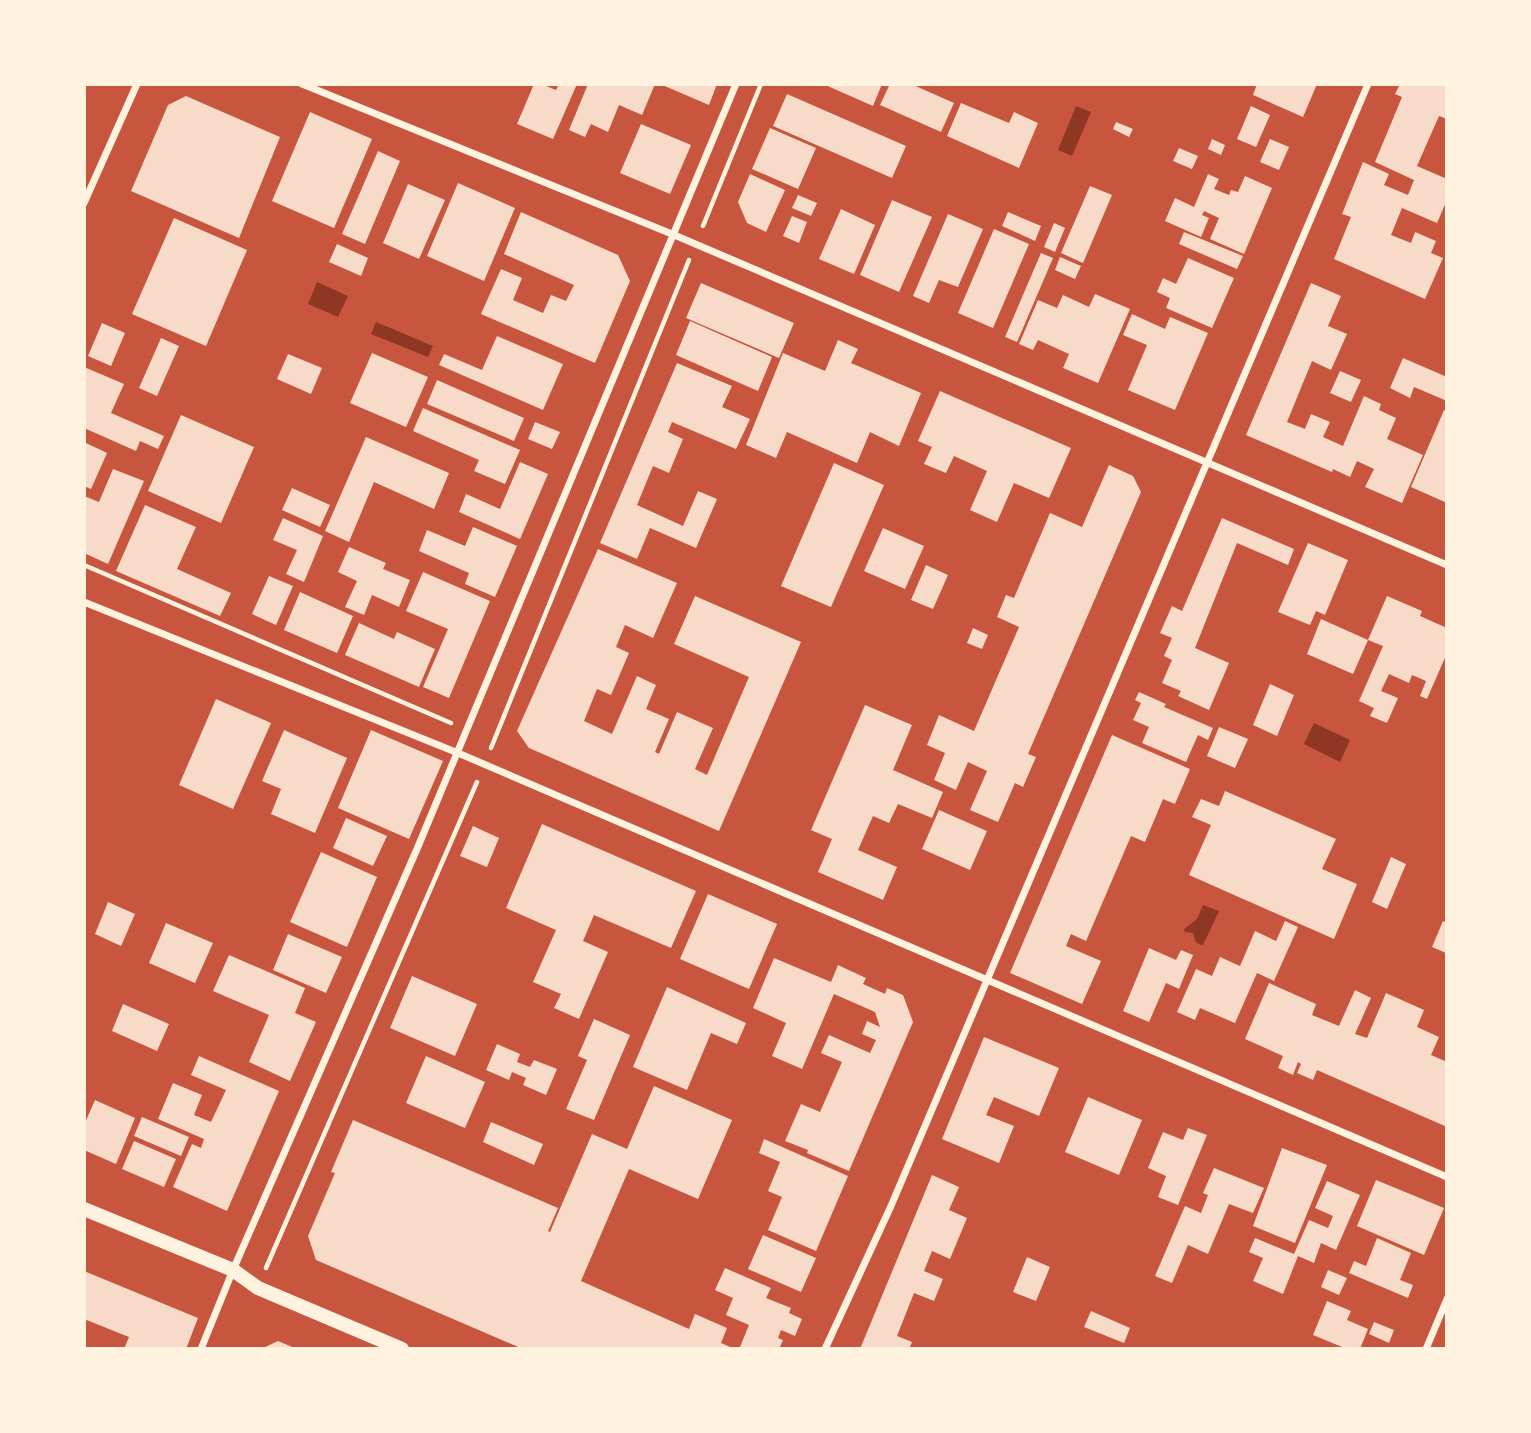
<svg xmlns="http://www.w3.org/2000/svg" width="1531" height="1433" font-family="'Titillium Web',sans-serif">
<rect width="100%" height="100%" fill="#c8553d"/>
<path fill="#8f3625" d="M1076,106L1091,112L1072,156L1058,150Z
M317,282L348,296L338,317L308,304Z
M376,322L433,346L428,357L371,334Z
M1314,723L1350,740L1340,762L1304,744Z
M1203,905L1219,911L1203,945C1195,945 1195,940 1193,933L1185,932L1184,929L1197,919Z"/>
<path fill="#f7dbc8" d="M534,84H541L556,90L559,84H577L553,139L517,124Z
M588,84H655L642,115L619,105L608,132L591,124L585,137L569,130Z
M660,84H717L709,105Z
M823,84H882L873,106Z
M890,84H911L954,103L941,132L880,105Z
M1257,84H1317L1303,117L1253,95Z
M1400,84H1447V119L1439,116L1417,166L1447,179V200L1437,223L1402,208L1391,235L1411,243L1415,232L1436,241L1431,253L1443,258L1425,299L1334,259L1351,217L1342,214L1363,162L1389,174L1384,185L1408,195L1414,180L1375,162L1402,97L1395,94Z
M787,94L906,146L892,178L773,126Z
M186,96L280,137L239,238L131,191L168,105Z
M961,103L1009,123L1014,112L1038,123L1019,168L947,136Z
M1251,106L1270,115L1256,147L1237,139Z
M310,112L372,139L334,228L272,201Z
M1116,122L1133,129L1129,137L1113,129Z
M641,124L691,145L670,194L620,173Z
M770,128L816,148L798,189L752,169Z
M1212,139L1225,145L1221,155L1208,149Z
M1270,139L1289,147L1279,170L1260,162Z
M1179,148L1198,156L1192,169L1173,161Z
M378,151L400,161L365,244L342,234Z
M750,174L785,190L766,232L747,223L738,202Z
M1208,174L1219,179L1214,189L1229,195L1231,190L1238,192L1245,176L1272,188L1244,254L1210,239L1219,218L1204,211L1202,215L1209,218L1201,237L1165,221L1175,198L1194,207Z
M458,183L515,208L484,281L427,256Z
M408,184L445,200L419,259L383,243Z
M1090,186L1112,195L1083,263L1061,253Z
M798,195L817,203L811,216L792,208Z
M892,200L932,217L899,292L860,275Z
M841,209L875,225L854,274L819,259Z
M521,212L618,255L630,281L595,363L481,314L501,269L522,278L513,300L543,313L551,295L566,301L574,285L504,254Z
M1008,212L1041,226L1035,241L1002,226Z
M948,214L983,229L958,287L939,280L929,303L913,296Z
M792,216L807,222L799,243L783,236Z
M174,218L247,250L206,346L132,314Z
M1054,223L1065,228L1055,252L1044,247Z
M994,229L1029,244L993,328L958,313Z
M1184,232L1243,256L1237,269L1179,244Z
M337,244L368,258L361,276L329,262Z
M1041,253L1053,258L1017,342L1005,337Z
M1060,257L1081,266L1075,279L1055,270Z
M1188,258L1234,278L1212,328L1166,308L1170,298L1157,292L1163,278L1176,284Z
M701,283L794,323L779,358L686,318Z
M1311,283L1341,296L1328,326L1347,334L1331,370L1312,361L1287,422L1305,429L1311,414L1330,422L1323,437L1343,446L1364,396L1381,404L1379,410L1396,418L1387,439L1423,455L1402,503L1365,487L1374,469L1357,461L1350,477L1333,469L1332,472L1246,435Z
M1095,294L1130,309L1098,383L1063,368L1069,354L1038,340L1033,350L1019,344L1038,300L1057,308L1063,295L1089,307Z
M1132,314L1165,329L1170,317L1208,333L1175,410L1128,390L1147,345L1123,335Z
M690,321L772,357L758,391L676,355Z
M102,323L125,333L111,366L88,356Z
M497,336L563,364L543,410L439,365L444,354L482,370Z
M161,338L179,346L157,396L139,388Z
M838,340L858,349L851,363L921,393L899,446L870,432L857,463L787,432L776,458L746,445L783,353L825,371Z
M372,353L428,377L406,427L350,403Z
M288,354L322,368L311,394L277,379Z
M1403,358L1447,377V401L1414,387L1410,398L1390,388Z
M677,363L732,386L722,407L750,419L736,449L672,422L668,432L683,439L669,473L653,466L637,505L683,526L698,491L717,499L696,548L650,528L637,559L600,543Z
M84,367L124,384L111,413L164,436L158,449L140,441L136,451L84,428Z
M1340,371L1361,380L1351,402L1330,393Z
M437,380L524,418L514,441L427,404Z
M940,391L1071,448L1049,498L1014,483L997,522L970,510L987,471L954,456L946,473L924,464L932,447L918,441Z
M423,408L520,450L505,484L474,471L479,460L413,431Z
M1444,410L1447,411V503L1411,487Z
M181,415L254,447L221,523L148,491Z
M535,422L560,432L552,449L528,439Z
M366,437L449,473L434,509L374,482L349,542L325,531Z
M84,442L107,453L91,489L84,486Z
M520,462L548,474L520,539L459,512L466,494L500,509Z
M834,463L884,485L831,607L781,586Z
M1109,465L1133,476L1141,492L1028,754L1036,757L1023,787L1015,783L998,822L970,810L987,771L968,762L956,790L934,780L945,753L927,745L939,715L974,731L1019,627L997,617L1006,595L1014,598L1050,513L1082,527Z
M113,469L144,481L108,564L84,553V496L99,502Z
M292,488L330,505L320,527L282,510Z
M145,505L196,527L177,569L231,593L220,616L116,571Z
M283,518L323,536L304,582L286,574L297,550L273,540Z
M1222,518L1294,549L1288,565L1237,543L1195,648L1229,663L1209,710L1178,696L1181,691L1162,683L1172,660L1164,656L1172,638L1160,633L1172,606L1182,611Z
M473,527L517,546L495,597L465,584L469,573L419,551L427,530L465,546Z
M883,528L924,546L905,589L864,571Z
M1308,543L1348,560L1325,615L1316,611L1310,625L1278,612Z
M349,547L386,563L383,569L410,580L399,607L372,595L364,615L345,607L357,581L338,572Z
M598,549L677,583L653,638L625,625L616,647L629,653L611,695L597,689L584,721L612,734L637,676L656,685L646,709L669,719L655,752L659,754L677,712L713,728L695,769L707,775L749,677L674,644L695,596L801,642L719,831L529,748L517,731Z
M926,565L948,575L933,609L911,600Z
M423,572L490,601L449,698L423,687L448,629L406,611Z
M269,576L293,586L276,625L252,614Z
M300,592L353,616L337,653L284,630Z
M1387,596L1422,611L1420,616L1447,628V653L1427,699L1420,696L1426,681L1412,675L1409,683L1389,674L1381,691L1398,698L1387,723L1370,716L1374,708L1359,701L1383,646L1368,640Z
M1321,619L1368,640L1353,674L1307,654Z
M359,623L394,639L397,632L435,649L419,687L345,655Z
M973,628L988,635L982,649L967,643Z
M1270,684L1294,695L1277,736L1253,725Z
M1139,692L1166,704L1164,707L1213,728L1208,740L1198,735L1186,762L1142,743L1149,727L1133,720L1141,703L1135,700Z
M216,699L271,723L233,809L179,785Z
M865,705L912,725L893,770L943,792L932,818L898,804L889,823L873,816L858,850L897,867L883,900L818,872L832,839L811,830Z
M1219,727L1248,739L1235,768L1207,756Z
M284,730L347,758L315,833L271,814L281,789L262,781Z
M371,730L443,761L409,839L338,808Z
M1112,735L1190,769L1175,804L1163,799L1145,842L1131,836L1086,941L1071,934L1066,946L1101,961L1082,1004L1010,973Z
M1225,791L1336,839L1322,869L1357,884L1334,939L1189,875L1211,825L1192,817L1201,799L1219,806Z
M939,810L987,831L970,870L922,849Z
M346,818L387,836L373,866L333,848Z
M542,824L696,891L671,948L594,915L583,941L608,952L579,1019L554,1008L561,994L533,982L556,930L506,908Z
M473,826L499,838L487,867L460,856Z
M321,852L377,877L347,947L290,922Z
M1391,857L1406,864L1387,909L1372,902Z
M708,894L777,924L749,989L680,959Z
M108,902L135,914L121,946L95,934Z
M1285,921L1298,927L1274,981L1257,973L1235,1023L1200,1008L1195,1020L1177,1012L1196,969L1212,976L1220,957L1240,966L1255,931L1276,941Z
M1443,921L1447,923L1446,953L1432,947Z
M166,923L213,943L195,983L149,963Z
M288,934L342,957L326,993L273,970Z
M1149,948L1176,960L1181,950L1193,955L1179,989L1166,983L1149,1022L1123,1011Z
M229,955L305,988L295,1013L316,1022L290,1081L249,1062L269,1015L213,991Z
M774,958L831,982L838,965L866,978L863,984L885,994L887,988L903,995L913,1022L849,1171L807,1153L808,1150L785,1141L801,1104L820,1112L842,1062L821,1053L829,1035L870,1053L876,1040L862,1034L867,1021L880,1027L875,1012L834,994L802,1069L772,1056L786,1023L753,1008Z
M412,976L477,1004L455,1056L390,1028Z
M1269,983L1316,1004L1312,1015L1339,1026L1355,990L1371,998L1355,1034L1367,1038L1386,993L1424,1010L1417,1027L1439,1037L1431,1055L1447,1062V1127L1317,1070L1313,1080L1297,1073L1301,1064L1298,1062L1293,1075L1278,1068L1283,1056L1245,1039Z
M667,987L746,1023L737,1044L711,1033L687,1090L633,1067Z
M123,1004L169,1024L157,1051L112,1031Z
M594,1019L630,1035L594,1120L566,1109L587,1060L578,1056Z
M984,1037L1059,1068L1039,1116L994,1097L986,1115L1014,1126L999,1163L942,1139Z
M497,1044L520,1054L517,1062L530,1067L534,1060L557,1069L546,1095L523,1085L526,1078L512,1072L509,1080L486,1070Z
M199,1056L279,1091L227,1211L173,1187L192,1144L201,1148L204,1139L158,1119L173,1083L202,1095L194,1115L211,1122L226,1090L191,1075Z
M426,1056L485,1082L465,1128L406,1103Z
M654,1086L732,1120L698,1199L629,1169L581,1281L689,1329L695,1314L727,1328L721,1343L735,1349H523L316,1260L308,1236L335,1173L331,1172L353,1120L558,1208L548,1231L550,1232L592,1134L627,1149Z
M1088,1097L1142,1120L1119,1175L1065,1152Z
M95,1100L135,1118L116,1164L84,1150V1125Z
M142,1117L189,1137L181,1156L134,1136Z
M491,1122L543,1144L534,1165L483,1142Z
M1188,1128L1207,1135L1178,1205L1158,1197L1166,1176L1148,1168L1163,1132L1183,1140Z
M764,1139L848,1176L816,1251L768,1230L782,1197L768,1191L780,1162L759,1153Z
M134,1141L176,1159L164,1187L122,1169Z
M1282,1148L1327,1165L1295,1243L1253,1226Z
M1214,1168L1264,1188L1253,1213L1229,1204L1208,1254L1188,1245L1172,1283L1155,1276L1185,1206L1201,1213L1208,1195L1203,1193Z
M932,1175L959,1187L949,1210L967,1218L950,1259L932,1251L924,1271L943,1279L934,1301L914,1293L897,1336L912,1342L909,1349H860Z
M1376,1180L1444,1208L1424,1255L1357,1226Z
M1327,1181L1360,1195L1336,1250L1321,1243L1314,1263L1298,1256L1283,1294L1253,1281L1263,1258L1249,1252L1255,1238L1294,1254L1309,1220L1328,1228L1333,1216L1315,1208Z
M763,1235L816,1258L801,1292L748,1269Z
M1377,1238L1411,1253L1400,1280L1413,1285L1408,1298L1349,1273L1354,1261L1366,1266Z
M1027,1257L1050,1267L1036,1301L1013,1292Z
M725,1268L771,1288L766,1298L791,1308L789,1313L802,1319L795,1336L781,1330L778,1338L783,1340L779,1349H743L740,1347L749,1325L726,1315L733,1298L715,1290Z
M1328,1270L1347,1278L1339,1295L1321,1287Z
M84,1271L198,1318L186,1349H124L129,1337L84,1319Z
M1327,1301L1351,1311L1347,1320L1368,1329L1360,1349H1347L1313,1335Z
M1091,1311L1130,1328L1124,1343L1084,1327Z
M1374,1322L1394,1330L1389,1343L1369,1334Z
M278,1341L297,1349H261Z"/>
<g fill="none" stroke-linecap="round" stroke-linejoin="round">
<path stroke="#fff3e0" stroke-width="4.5" d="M703,226L761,84
M84,565L451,723
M491,748L689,260
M266,1268L477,782"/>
<path stroke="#fff3e0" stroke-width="7" d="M302,84L672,234L1447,565
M84,203L137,84
M84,602L458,753L1447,1177
M201,1349L233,1270L417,849L736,84
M825,1349L891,1206L1368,84
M1426,1349L1447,1299"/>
<path stroke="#fff3e0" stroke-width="14" d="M84,1209L233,1270L258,1288L402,1349"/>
</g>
<rect width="1531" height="1433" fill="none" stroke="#fff3e0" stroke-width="172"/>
</svg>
